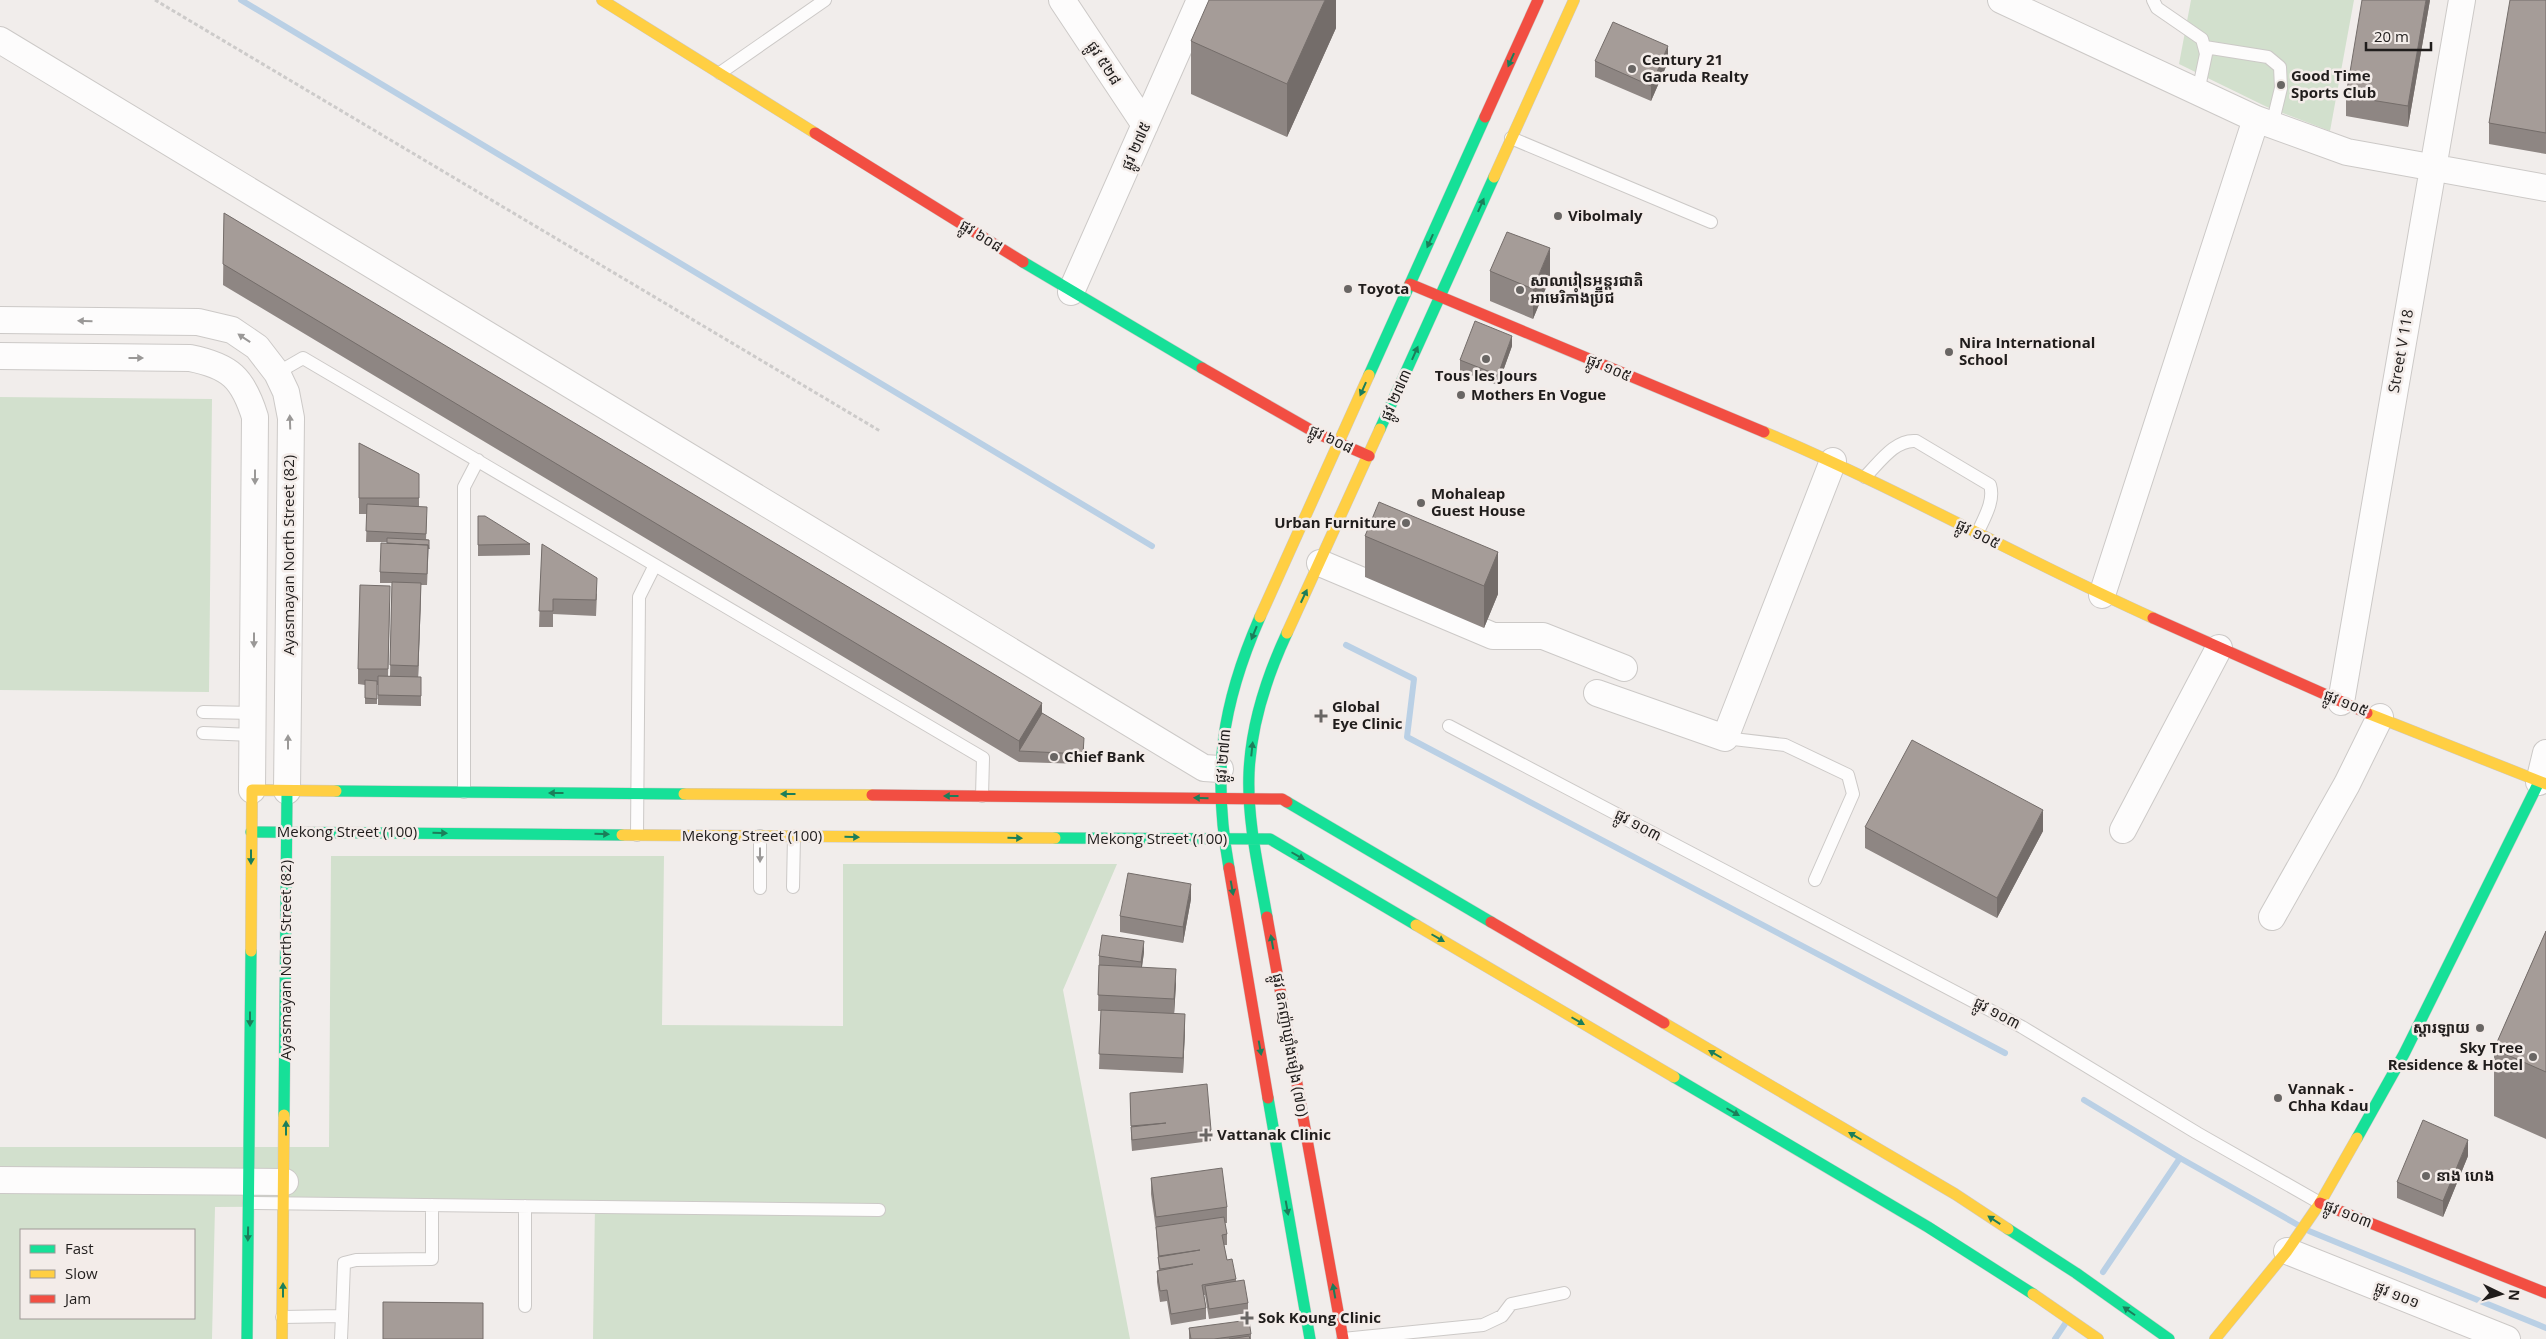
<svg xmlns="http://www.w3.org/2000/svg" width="2546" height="1339" font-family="'Open Sans','Noto Sans Khmer',sans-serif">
<rect width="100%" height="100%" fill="#f1edeb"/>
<path fill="#d2e0cd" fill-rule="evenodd" d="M2191,0H2354L2330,131L2267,107L2179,64Z
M0,397L212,399L209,692L0,690Z
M331,856H664L662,1025L843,1026V864H1117L1063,990L1130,1339H593L595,1204L215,1207L212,1339H0V1147H329ZM21,1230H194V1318H21Z"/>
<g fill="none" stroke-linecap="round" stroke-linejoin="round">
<path stroke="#bad0e5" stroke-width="6" d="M241,0L1152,546
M1346,645L1414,679L1407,737L2005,1053
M2084,1100L2180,1158L2298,1225
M2309,1231L2546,1328
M2103,1272L2180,1158
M2055,1339L2065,1324"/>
<g stroke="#ccc9c7" stroke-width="14">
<path id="lane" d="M2153,0L2157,8L2202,39L2206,54L2198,92
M2205,47L2268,57L2280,67L2281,88L2272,125
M720,73L825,0
M1511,138L1711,222
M277,373L303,358L983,758L982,796
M1865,477C1879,463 1895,439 1916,441L1990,485C1995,501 1984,518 1977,534
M203,712L254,713
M1449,726L2022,1027L2197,1133L2320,1203
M203,733L253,735
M1725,738L1785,745L1848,775L1853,794L1815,880
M464,792V487L478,460
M637,835L639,597L655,565
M760,836V888
M793,887L794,836
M249,1203L879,1210
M525,1306V1206
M342,1316L344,1263L356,1260L432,1259V1205
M282,1317L342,1316L341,1339
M1343,1339L1483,1325L1502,1316L1511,1304L1564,1293"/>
</g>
<g stroke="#ccc9c7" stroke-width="28">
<path id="street" d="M1062,0L1145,125
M2001,0L2256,119L2347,152L2546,188
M0,40L1204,768L1220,769
M1071,292L1200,0
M0,320L198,322L232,330L257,347L277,373L286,392L291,418L287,791
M0,356L190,358C230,366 243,378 255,417L252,790
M1320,563L1493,636H1543L1624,668
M2102,595L2256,119
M1597,693L1725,738L1833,461
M2341,702L2462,0
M2539,782L2546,753
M2123,830L2219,648
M2272,917L2347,784L2380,717
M0,1180L285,1182
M2287,1251L2507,1339"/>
</g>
<g stroke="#ccc9c7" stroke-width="12">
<path id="fast" d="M1023,262L1202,368
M1369,375L1485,117
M1380,429L1494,177
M336,791L684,794
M1287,802L1491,922
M251,832L622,835
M1055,838L1270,839L1416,925
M1229,868C1212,773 1221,706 1260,617
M1267,917C1259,870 1247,821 1249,773C1251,725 1267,676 1287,633
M1674,1077L1928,1227L2033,1294
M1268,1098L1310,1339
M284,1115L287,791
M2357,1138L2404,1054L2539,782
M2008,1229L2076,1273L2169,1339
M247,1339L251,951"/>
</g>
<g stroke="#ccc9c7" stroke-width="12">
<path id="slow" d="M602,0L815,133
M1494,177L1574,0
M1764,432C1897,488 2022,559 2153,618
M1260,617L1369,375
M1287,633L1380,429
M2367,713L2546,784
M684,794L872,795
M622,835L1055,838
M1416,925L1674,1077
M251,951L252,790L336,791
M1664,1023L1955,1194L2008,1229
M2033,1294L2098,1339
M282,1339L284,1115
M2215,1339L2287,1251L2320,1203L2357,1138"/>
</g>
<g stroke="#ccc9c7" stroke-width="12">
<path id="jam" d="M1485,117L1538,0
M815,133L1023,262
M1410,284L1764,432
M1202,368L1316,433L1369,456
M2153,618L2367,713
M872,795L1282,799L1287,802
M1229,868L1268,1098
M1267,917L1343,1339
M1491,922L1664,1023
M2320,1203L2546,1293"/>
</g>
<path stroke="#cdcbca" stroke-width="3" stroke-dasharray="4 2.5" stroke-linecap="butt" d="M155,0L880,431"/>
<use href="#lane" stroke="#fdfcfc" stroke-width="12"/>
<use href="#street" stroke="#fdfcfc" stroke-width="26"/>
<use href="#fast" stroke="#16e098" stroke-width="11"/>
<use href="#slow" stroke="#ffcf43" stroke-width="11"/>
<use href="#jam" stroke="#f24e42" stroke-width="11"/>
</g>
<path fill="#8e8683" d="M1336,0V28L1287,137L1191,94V41Z
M2430,0L2408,127L2346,116V96Z
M2546,0V154L2489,144V123Z
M1595,61L1668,62L1651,101L1595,77Z
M224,213L1042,713L1084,748L1083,764L1019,762L223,285Z
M1490,271L1550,278L1533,319L1490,301Z
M1512,346L1498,385L1460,371V360Z
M359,443L419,474V506L427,517L426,539L429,540L427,585H421L418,677H421V706L378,705V685H377V704H365V685L358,684V669L390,602L388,676H390L392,583H380V572L387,542H366L367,514H359Z
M478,516L530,544V555L478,556Z
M1365,536L1498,552V594L1484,628L1365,577Z
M542,544L597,594L596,616L553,614V627H539Z
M1865,827L2043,831L1997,918L1865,848Z
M1191,899L1183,943L1120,932V916Z
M2546,931V1139L2494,1116V1049Z
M1144,952L1142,967L1176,984L1174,1014L1185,1030L1183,1073L1099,1069L1101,1011H1098L1099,956Z
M1130,1093L1211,1130V1141L1132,1151L1131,1138V1127Z
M2468,1156L2443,1217L2397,1198V1182Z
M1151,1178L1227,1207V1223H1225L1227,1234V1245H1224L1227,1260L1236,1279V1281L1248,1303V1313L1209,1319L1205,1295H1204L1206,1308V1319L1171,1325L1167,1301L1160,1302L1157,1282V1271H1159L1156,1230L1151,1194Z
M1189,1328L1251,1334V1339H1189Z"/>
<path fill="#746d6a" d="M1325,0H1336V28L1287,137V84Z
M2426,0H2430L2408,127V106Z
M1668,46V62L1651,101V86Z
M1550,248V278L1533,319V289Z
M1512,336V346L1498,385V375Z
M1498,552V594L1484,628V586Z
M421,583V598L418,681V666Z
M1042,703V723L1019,751V741Z
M1084,738V748L1083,764V754Z
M2043,810V831L1997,918V898Z
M1191,884V899L1183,943V927Z
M1144,941V952L1141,973V962Z
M1176,969V984L1174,1015V999Z
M1185,1014V1030L1183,1073V1058Z
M2468,1140V1156L2443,1217V1201Z"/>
<path fill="#a59c98" stroke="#746d6a" d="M1209,0H1325L1287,84L1191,41Z
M2362,0H2426L2408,106L2346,96Z
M2510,0H2546V133L2489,123Z
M1613,22L1668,46L1651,86L1595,61Z
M224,213L1042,703L1019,741L223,264Z
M1507,232L1550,248L1533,289L1490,271Z
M1475,321L1512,336L1498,375L1460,360Z
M359,443L419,474V498H359Z
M1379,502L1498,552L1484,586L1365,536Z
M367,504L427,507L426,534L366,531Z
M478,516H485L530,544L478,545Z
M387,538L429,540V549L428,545L387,543Z
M381,543L428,545L427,574L380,572Z
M542,544L597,578L596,600L553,599V611H539Z
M392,582L421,583L418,666L390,665Z
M360,585L390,586L388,669H358Z
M378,676L421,677V696L378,695Z
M365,680L377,681V699L365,698Z
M1042,713L1084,738L1083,754L1019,751Z
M1912,740L2043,810L1997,898L1865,827Z
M1128,873L1191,884L1183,927L1120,916Z
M2546,931V1072L2494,1049Z
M1102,935L1144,941L1141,962L1099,956Z
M1099,965L1176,969L1174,999L1098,995Z
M1101,1010L1185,1014L1183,1058L1099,1054Z
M1207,1084L1211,1130L1132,1140L1131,1127L1166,1123L1131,1126L1130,1093Z
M2423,1120L2468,1140L2443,1201L2397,1182Z
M1222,1168L1227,1207L1156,1217L1151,1178Z
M1224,1217L1227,1234L1222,1235L1227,1260L1232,1259L1236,1279L1202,1285L1206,1308L1171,1314L1167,1290L1160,1291L1157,1271L1193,1264L1160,1269L1158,1257L1200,1250L1159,1256L1156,1227Z
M1244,1280L1248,1303L1209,1309L1205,1286Z
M383,1302L483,1303V1339H383Z
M1249,1320L1251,1334L1214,1339H1191L1189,1328Z
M1249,1336L1250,1339H1229Z"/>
<defs><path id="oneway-solid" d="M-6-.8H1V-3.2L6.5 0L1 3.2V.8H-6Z" transform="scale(1.25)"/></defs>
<g fill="#1b7e5a">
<use href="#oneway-solid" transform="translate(1511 60) rotate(114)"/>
<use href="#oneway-solid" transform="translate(1481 205) rotate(-66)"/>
<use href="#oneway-solid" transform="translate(1430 241) rotate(114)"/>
<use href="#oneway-solid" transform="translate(1415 353) rotate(-66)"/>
<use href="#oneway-solid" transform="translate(1363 389) rotate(114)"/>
<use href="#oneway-solid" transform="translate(1304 596) rotate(-65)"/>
<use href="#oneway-solid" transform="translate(1254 633) rotate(112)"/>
<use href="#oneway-solid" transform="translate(1252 749) rotate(-84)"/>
<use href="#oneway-solid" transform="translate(556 793) rotate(-180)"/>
<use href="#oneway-solid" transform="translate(788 794) rotate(-180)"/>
<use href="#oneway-solid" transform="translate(951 796) rotate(-180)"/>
<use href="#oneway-solid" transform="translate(1201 798) rotate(-179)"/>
<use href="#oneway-solid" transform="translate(440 833) rotate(1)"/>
<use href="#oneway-solid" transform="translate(602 834) rotate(1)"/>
<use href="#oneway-solid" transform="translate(852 837) rotate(1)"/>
<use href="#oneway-solid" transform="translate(1015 838) rotate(1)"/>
<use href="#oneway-solid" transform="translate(1298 856) rotate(30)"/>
<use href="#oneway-solid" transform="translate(251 857) rotate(90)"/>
<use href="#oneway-solid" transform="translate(1232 888) rotate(80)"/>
<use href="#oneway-solid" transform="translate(1438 938) rotate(30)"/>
<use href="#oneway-solid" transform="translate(1272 942) rotate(-100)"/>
<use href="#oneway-solid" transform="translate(250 1019) rotate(90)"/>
<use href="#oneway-solid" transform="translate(1578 1021) rotate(30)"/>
<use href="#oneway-solid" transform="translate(1260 1048) rotate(80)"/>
<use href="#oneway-solid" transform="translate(1715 1054) rotate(-150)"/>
<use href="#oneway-solid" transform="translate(1733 1112) rotate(30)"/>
<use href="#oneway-solid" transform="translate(286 1128) rotate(-90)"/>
<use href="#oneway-solid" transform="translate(1855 1136) rotate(-150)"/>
<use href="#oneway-solid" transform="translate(1287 1208) rotate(80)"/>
<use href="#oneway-solid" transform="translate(1994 1220) rotate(-147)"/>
<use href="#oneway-solid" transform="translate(248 1234) rotate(91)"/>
<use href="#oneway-solid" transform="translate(283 1290) rotate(-90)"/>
<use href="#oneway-solid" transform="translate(1334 1291) rotate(-100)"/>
<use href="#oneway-solid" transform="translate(2129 1311) rotate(-145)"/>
</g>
<g fill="#9a9897">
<use href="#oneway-solid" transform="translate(85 321) rotate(-179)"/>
<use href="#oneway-solid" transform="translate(244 338) rotate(-146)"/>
<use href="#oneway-solid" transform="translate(136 358)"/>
<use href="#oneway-solid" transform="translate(290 422) rotate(-92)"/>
<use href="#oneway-solid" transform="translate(255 477) rotate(90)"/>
<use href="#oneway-solid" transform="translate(254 640) rotate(90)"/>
<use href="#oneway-solid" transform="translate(288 742) rotate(-90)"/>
<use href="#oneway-solid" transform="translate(760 855) rotate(90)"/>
</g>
<g fill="#696664" stroke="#f3ece9" stroke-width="2">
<circle cx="1632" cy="69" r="5"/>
<circle cx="2281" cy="85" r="5"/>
<circle cx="1558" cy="216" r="5"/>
<circle cx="1348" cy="289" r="5"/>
<circle cx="1520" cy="290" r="5"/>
<circle cx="1949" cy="352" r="5"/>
<circle cx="1486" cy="359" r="5"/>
<circle cx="1461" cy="395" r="5"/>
<circle cx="1421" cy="503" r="5"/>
<circle cx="1406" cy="523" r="5"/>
<path d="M1318.5 708.5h5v5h5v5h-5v5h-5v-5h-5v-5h5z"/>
<circle cx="1054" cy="757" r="5"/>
<circle cx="2480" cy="1028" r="5"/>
<circle cx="2533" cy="1057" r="5"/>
<circle cx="2278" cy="1098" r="5"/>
<path d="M1203.5 1127.5h5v5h5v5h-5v5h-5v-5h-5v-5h5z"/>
<circle cx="2426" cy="1176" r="5"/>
<path d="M1244.5 1310.5h5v5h5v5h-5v5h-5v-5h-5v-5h5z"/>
</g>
<g text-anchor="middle" stroke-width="5" stroke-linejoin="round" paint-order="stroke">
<g font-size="15" font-weight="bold" fill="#201d1c" stroke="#f3ece9" text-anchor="start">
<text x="1642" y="65">Century 21<tspan x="1642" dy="17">Garuda Realty</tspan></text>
<text x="2291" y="81">Good Time<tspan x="2291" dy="17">Sports Club</tspan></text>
<text x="1568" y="221">Vibolmaly</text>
<text x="1530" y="286">សាលារៀនអន្តរជាតិ<tspan x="1530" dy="17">អាមេរិកាំងប្រ៊ីជ</tspan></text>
<text x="1358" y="294">Toyota</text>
<text x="1959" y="348">Nira International<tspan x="1959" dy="17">School</tspan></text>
<text x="1486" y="381" text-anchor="middle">Tous les Jours</text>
<text x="1471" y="400">Mothers En Vogue</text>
<text x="1431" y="499">Mohaleap<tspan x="1431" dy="17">Guest House</tspan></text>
<text x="1396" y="528" text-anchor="end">Urban Furniture</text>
<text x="1332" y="712">Global<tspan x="1332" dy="17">Eye Clinic</tspan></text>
<text x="1064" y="762">Chief Bank</text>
<text x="2470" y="1033" text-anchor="end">ស្តារឡាយ</text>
<text x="2523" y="1053" text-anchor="end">Sky Tree<tspan x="2523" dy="17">Residence &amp; Hotel</tspan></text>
<text x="2288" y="1094">Vannak -<tspan x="2288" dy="17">Chha Kdau</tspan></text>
<text x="1217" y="1140">Vattanak Clinic</text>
<text x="2436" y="1181">នាង ហេង</text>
<text x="1258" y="1323">Sok Koung Clinic</text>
</g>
<g font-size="15" fill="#201d1c" stroke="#f3ece9">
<text transform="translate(1104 63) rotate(57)" y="5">ផ្លូវ ៥២៨</text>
<text transform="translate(1136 146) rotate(-66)" y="5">ផ្លូវ ២៧៥</text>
<text transform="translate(981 236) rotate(32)" y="5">ផ្លូវ ៦០៨</text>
<text transform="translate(2401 351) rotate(-80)" y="5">Street V 118</text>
<text transform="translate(1609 368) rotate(23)" y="5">ផ្លូវ ១០៥</text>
<text transform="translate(1396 395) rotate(-66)" y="5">ផ្លូវ ២៧៣</text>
<text transform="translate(1331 439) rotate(25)" y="5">ផ្លូវ ៦០៨</text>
<text transform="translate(1978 534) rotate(27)" y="5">ផ្លូវ ១០៥</text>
<text transform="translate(289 555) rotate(-90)" y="5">Ayasmayan North Street (82)</text>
<text transform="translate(2346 703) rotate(22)" y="5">ផ្លូវ ១០៥</text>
<text transform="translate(1223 756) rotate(-85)" y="5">ផ្លូវ ២៧៣</text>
<text transform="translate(1638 825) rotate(28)" y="5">ផ្លូវ ១០៣</text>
<text x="347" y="837">Mekong Street (100)</text>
<text x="752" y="841">Mekong Street (100)</text>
<text x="1157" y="844">Mekong Street (100)</text>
<text transform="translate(286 960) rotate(-90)" y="5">Ayasmayan North Street (82)</text>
<text transform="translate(1997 1013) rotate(28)" y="5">ផ្លូវ ១០៣</text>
<text transform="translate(1290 1045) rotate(80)" y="5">ផ្លូវ ឧកញ៉ាឃ្លាំងមឿង (៧០)</text>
<text transform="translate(2348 1214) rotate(22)" y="5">ផ្លូវ ១០៣</text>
<text transform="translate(2397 1295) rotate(22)" y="5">ផ្លូវ ១០១</text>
</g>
</g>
<rect x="20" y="1229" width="175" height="90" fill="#f3ece9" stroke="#9f9997"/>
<rect x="30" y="1245" width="25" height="8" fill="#16e098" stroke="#9f9997"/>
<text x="65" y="1254" font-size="15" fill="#201d1c">Fast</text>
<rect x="30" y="1270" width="25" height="8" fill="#ffcf43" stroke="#9f9997"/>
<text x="65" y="1279" font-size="15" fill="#201d1c">Slow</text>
<rect x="30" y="1295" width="25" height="8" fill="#f24e42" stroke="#9f9997"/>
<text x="65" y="1304" font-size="15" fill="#201d1c">Jam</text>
<g transform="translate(2501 1294) rotate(95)" stroke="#f3ece9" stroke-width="4" paint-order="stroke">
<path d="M0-4L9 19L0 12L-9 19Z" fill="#201d1c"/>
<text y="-8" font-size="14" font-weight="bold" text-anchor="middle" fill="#201d1c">N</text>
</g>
<path d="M2366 42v8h65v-8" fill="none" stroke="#201d1c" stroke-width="2.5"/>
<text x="2374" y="42" font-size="15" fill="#201d1c" stroke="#f3ece9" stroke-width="4" paint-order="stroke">20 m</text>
</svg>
